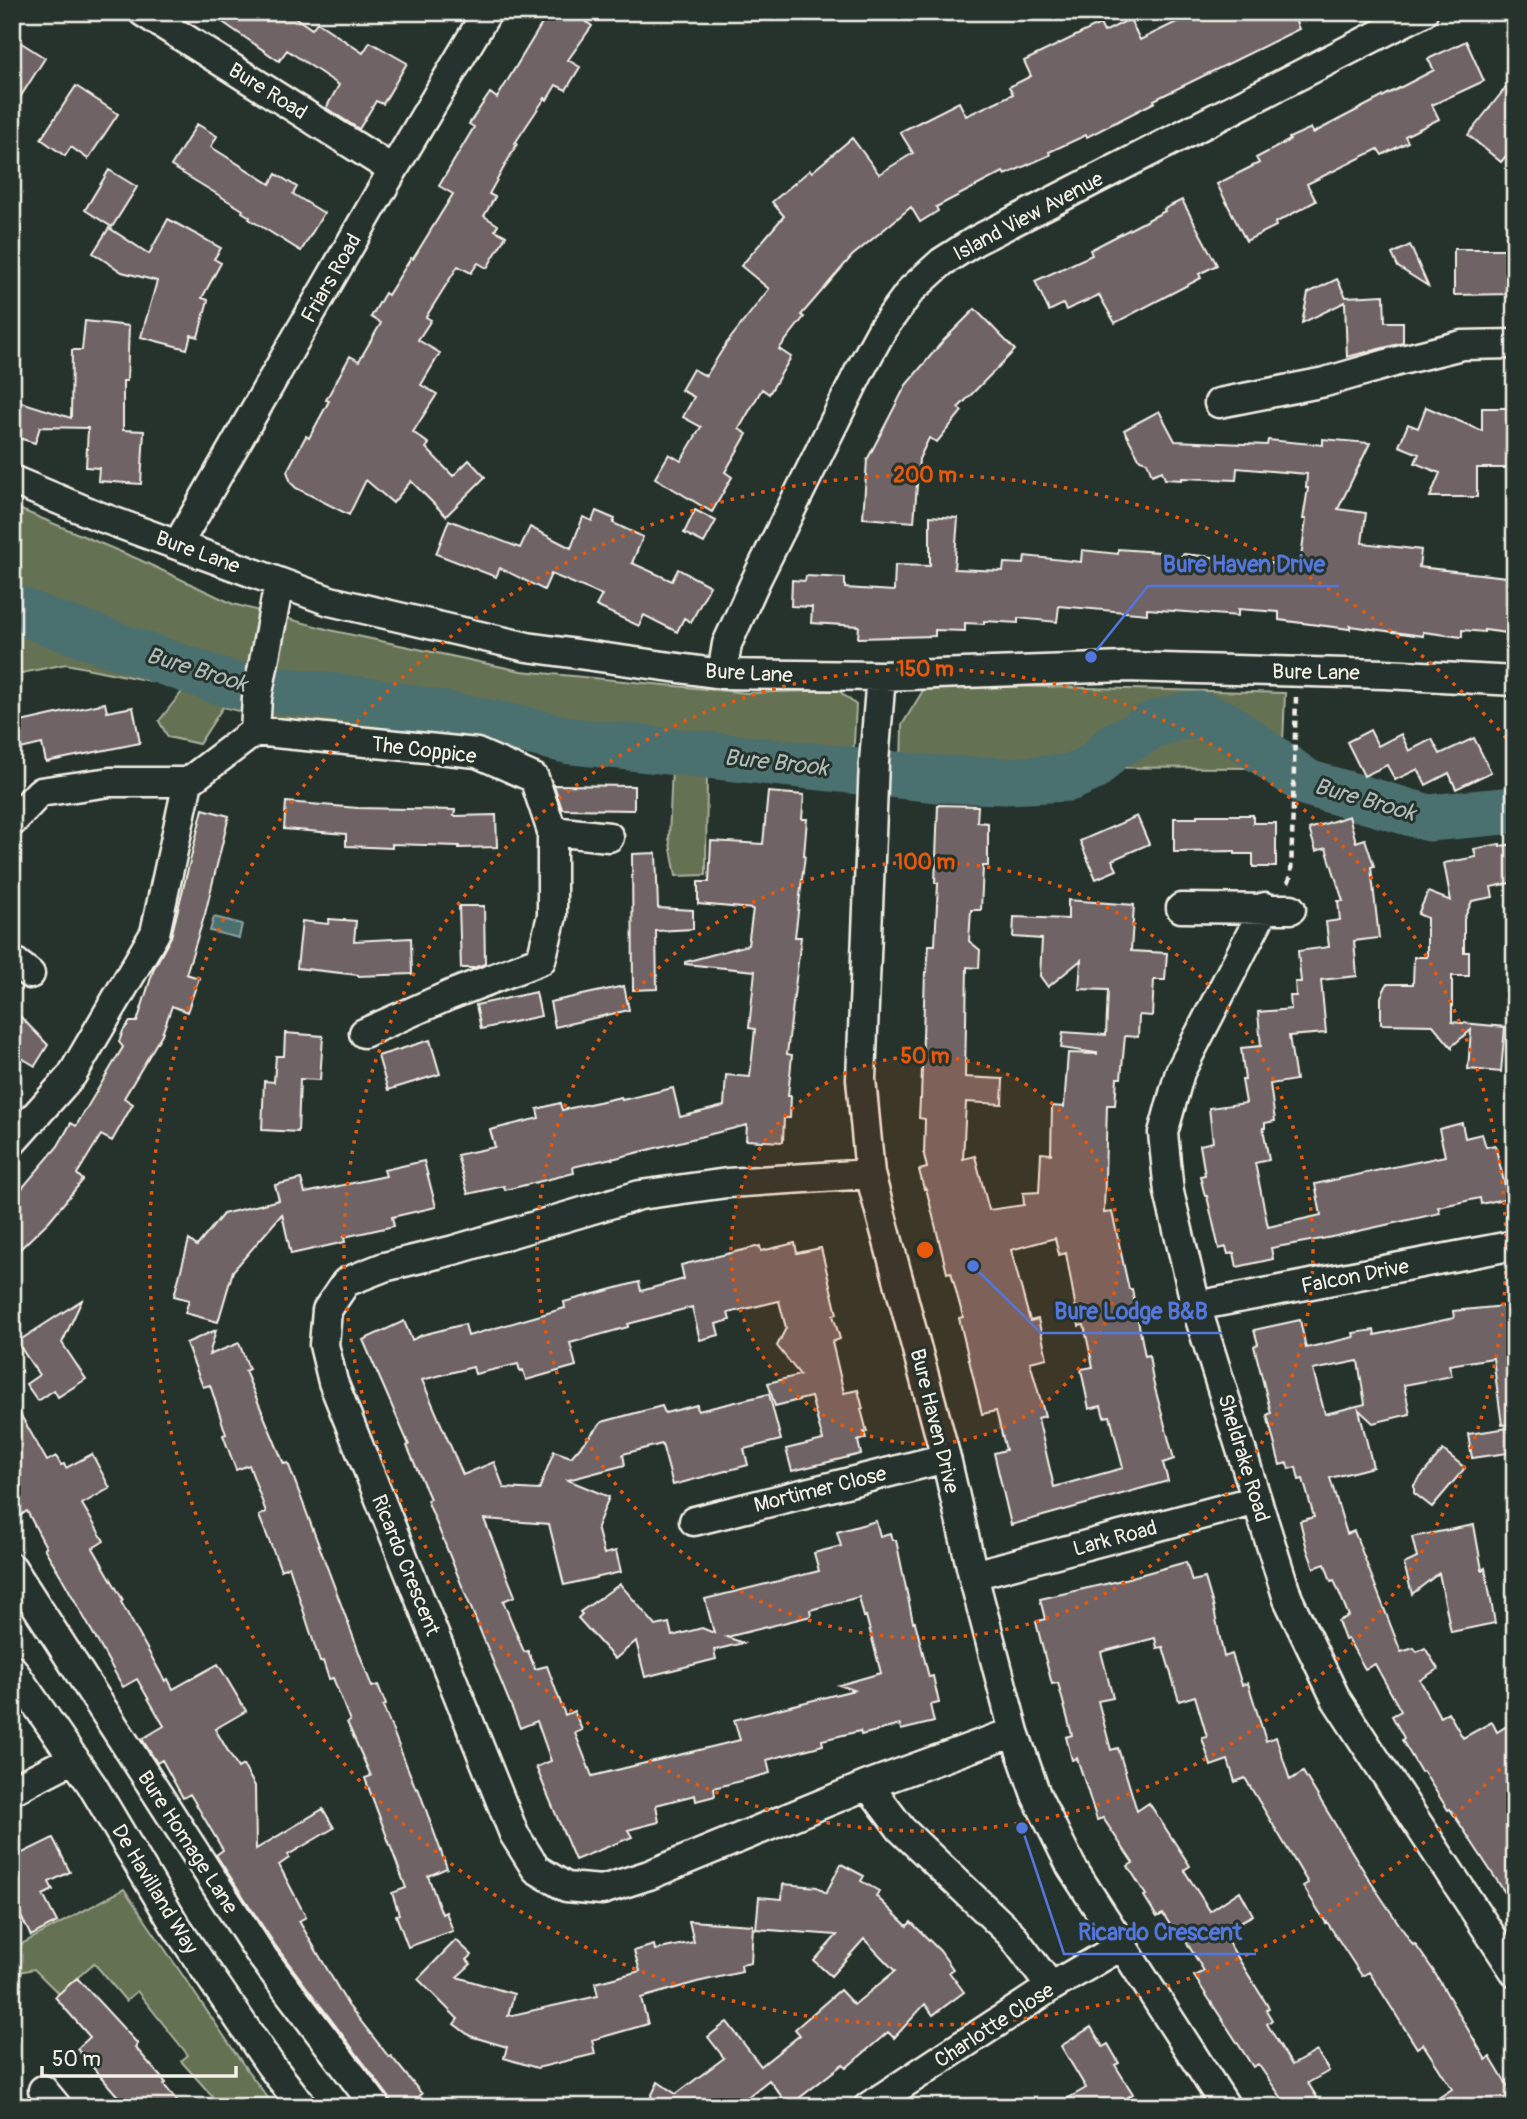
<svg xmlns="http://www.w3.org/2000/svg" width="1527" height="2119" font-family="Pangolin,sans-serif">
<rect width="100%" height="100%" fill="#26332d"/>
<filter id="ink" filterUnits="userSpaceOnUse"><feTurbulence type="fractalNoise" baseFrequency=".0143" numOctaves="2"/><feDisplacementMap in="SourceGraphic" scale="14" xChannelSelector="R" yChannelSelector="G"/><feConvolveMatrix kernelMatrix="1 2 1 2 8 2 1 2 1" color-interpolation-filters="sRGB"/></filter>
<g filter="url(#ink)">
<path fill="#657152" stroke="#acb19d" stroke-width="2" d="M12,506L140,560L233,604L334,631L521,671L747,693L838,690L856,705L852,780L707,767L706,875L676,876L669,838L672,767L518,743L295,726L223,707L199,744L168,737L159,721L185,688L66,664L12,675Z
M927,684L1285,693L1282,768L901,767L902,725Z
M124,1889L247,2070L275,2107H222L181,2061L188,2055L137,1991L126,2001L94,1963L59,1994L34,1969L24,1971L12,1976V1949Z"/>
<path fill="#4b6f70" stroke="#8fa3a0" stroke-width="2" d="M214,917L242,924L239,938L210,931Z"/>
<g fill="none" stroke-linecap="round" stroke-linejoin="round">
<path stroke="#4b6f70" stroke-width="47" d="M12,607L48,622L229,684L378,702L511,727L571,741L936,779L1005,781L1069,778L1092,768L1115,745L1137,735L1151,725L1179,717L1200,715L1224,724L1307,783L1429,818L1515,810"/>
</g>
<path fill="#6f6366" stroke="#f4f1e8" stroke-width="2" fill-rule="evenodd" d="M208,12H287L312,29L317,22L363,53L370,42L407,63L383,104L376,101L359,129L326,108L339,85L287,50L279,61Z
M549,12H573L592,26L568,60L580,67L566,90L556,85L547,100L545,98L515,143L517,144L489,194L495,197L484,216L498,225L495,230L506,236L487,268L478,263L471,273L458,266L426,317L431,320L418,340L440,353L421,385L437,394L413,432L429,444L426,448L453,476L469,460L485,477L446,516L411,481L393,503L366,480L349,515L296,488L291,483L287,471L306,436L309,438L329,401L326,400L350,356L359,361L381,323L371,317L385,293L388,295L411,258L413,259L453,194L439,186L474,127L469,124L490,93L497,98Z
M1197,12H1292L1299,29L1154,100L1155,102L1087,137L1086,135L1049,152L1050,155L1005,175L1003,172L936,207L938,211L920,222L911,207L852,256L801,315L804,317L779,349L791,357L769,394L762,389L739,429L747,434L725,472L732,477L712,512L655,478L669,454L681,461L701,427L683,417L694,397L681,390L693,369L706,376L726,344L769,289L741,266L784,216L772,202L810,170L812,172L852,138L879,174L913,153L900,132L959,102L966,116L1013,94L1009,87L1031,76L1024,61L1100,24L1104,32L1130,19L1140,40Z
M12,37L45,58L12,110Z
M1466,41L1484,81L1432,105L1439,119L1405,136L1408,142L1382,155L1378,149L1307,184L1316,201L1275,223L1276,226L1246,241L1217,184L1259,163L1256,158L1290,140L1289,138L1311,128L1313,133L1434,70L1428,59Z
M1515,76V145L1501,162L1468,135Z
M76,86L118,114L88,159L71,147L65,156L41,139Z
M197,124L217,136L211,147L270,184L276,174L297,187L293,194L324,213L301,251L249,219L250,217L242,212L243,210L171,166Z
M109,170L137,187L112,227L85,210Z
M1182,200L1217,265L1199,274L1201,278L1115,323L1099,295L1066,310L1063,304L1049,311L1035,281L1092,255L1090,250L1165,211L1164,209Z
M168,219L221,248L214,259L221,263L202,298L208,300L198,337L191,335L187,349L141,337L157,281L122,272L93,253L109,228L149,254Z
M1410,245L1428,286L1398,267L1392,254Z
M1454,249H1510V258H1515V294L1454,295Z
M1337,279L1346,297L1384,295L1385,322H1403V343L1347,357L1345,302L1302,323L1308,293Z
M975,309L1015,350L958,408L962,411L937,442L929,438L919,459L914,522L863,518L867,460L906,385L943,341Z
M85,321L129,326L127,381H123V430L144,431L141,484L98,481L99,468L86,467L88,428L40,427L35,443L12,436V399L71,418L72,350H82Z
M1426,407L1482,431V408H1515V468H1477V497H1430L1440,473L1415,463L1419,454L1399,446L1408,424L1418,428Z
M1159,411L1175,441L1267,445L1268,440L1323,445V439L1370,443L1338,509L1366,513L1362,543L1421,550L1419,567L1515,578V634L1484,630V632L1462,630V637L1423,632V636L1350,626V629L1279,620V612L1238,609V616L1147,609V614L1059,606L1057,622L1018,618V623L984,621V624L965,623V631L935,630V636L858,638L859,626L811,623L812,607L791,606L792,580L805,581L806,576L845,578V588L894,591L895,565L930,566V516L958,518L954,569L1003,571L1004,563L1024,564L1025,556L1081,562L1082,550L1118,554V549L1159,552L1167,565L1184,554L1300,566L1306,519H1303L1308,488H1306L1307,474L1237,468L1236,480L1182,478V480L1165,479L1162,471L1152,475L1147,462L1140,460L1124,430Z
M695,510L716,521L704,543L684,533Z
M596,511L615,519L613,523L643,537L632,563L672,581L678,569L710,586L691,622L684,618L677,632L644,615L639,626L596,606L602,595L551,574L544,590L500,568L496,577L436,554L449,520L520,548L530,527L571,548L583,517L592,521Z
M105,703L107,712L133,707L140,743L46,762L42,744L12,751V724Z
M1370,730L1378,746L1401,734L1409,751L1432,739L1440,754L1474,738L1491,772L1456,789L1449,773L1426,785L1418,769L1395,780L1387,765L1364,776L1347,742Z
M554,785L634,786V810L562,809Z
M768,792L804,795L802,819H807L804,855H805L795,937H801L787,1054L792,1055L788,1096H791L790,1118H784L783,1142L746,1140L747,1125L612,1159V1158L573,1167L574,1173L505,1190L504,1186L468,1194L457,1155L495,1147L490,1130L539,1118L537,1109L560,1103L562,1110L621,1097L622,1100L673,1088L680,1117L724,1106L726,1075L750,1077L755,1029L749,1028L755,971L685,964V962L748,945L753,909L698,904V882H709L711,841L763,844Z
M286,802L358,808L455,810L454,816L496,815L497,847L459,848V846L392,844V848L346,846V834L284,829Z
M938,805L978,806L977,822L988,823V866H983L981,910H971L969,941L980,950L979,968L967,967L965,1077L1003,1079L1002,1104L966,1102L963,1159L975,1156L989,1210L1024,1205L1023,1193L1039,1192L1041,1153L1051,1154L1052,1106L1064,1107L1068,1053L1097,1054V1053L1061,1048L1063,1032L1106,1035L1108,990L1079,989L1081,960L1048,987L1040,976L1042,939L1013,937L1014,917L1068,919V900L1134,905L1131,951L1167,953L1165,980H1154L1152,1016L1139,1015L1138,1037L1125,1036L1121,1078H1117L1115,1105H1107L1104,1213L1112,1212L1129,1289H1132L1145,1356L1149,1355L1153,1381L1174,1459L1163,1463L1168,1481L1011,1525L994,1453L1006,1450L996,1411L982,1414L959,1318L963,1317L951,1272L947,1273L926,1188L924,1189L919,1170L927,1168L924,1155L925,1119L919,1118L920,1099H921L925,972H927L929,945H935L938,883H935ZM1055,1238L1059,1255L1066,1253L1079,1326L1084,1325L1093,1367L1081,1369L1089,1409L1101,1406L1104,1417L1110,1416L1123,1468L1054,1487L1038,1418L1045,1416L1030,1362L1047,1358L1038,1319L1030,1321L1011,1250Z
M203,809L229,816L205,914L186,974L199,978L187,1012L172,1006L162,1034L124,1098L133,1104L112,1141L101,1135L77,1174L83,1180L49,1221L12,1257V1200L58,1146L71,1123L76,1126L123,1047L119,1042L123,1031L130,1022H137L154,968L171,937Z
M1197,815H1253V823H1276V867H1253V854H1235V851L1174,852V818H1197Z
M1137,816L1149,844L1112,860L1117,870L1096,879L1080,841Z
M1349,816L1356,842L1365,839L1374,866L1371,867L1379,938L1354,941L1357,976L1321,980L1326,1033L1289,1036L1296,1080L1270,1084L1275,1121L1265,1123V1128H1263L1269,1160L1255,1163L1268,1227L1321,1215L1315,1184L1445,1156L1439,1129L1462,1123L1465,1138L1482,1134L1486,1147L1495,1145L1508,1198L1481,1204L1480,1198L1438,1207L1440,1213L1327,1238L1271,1248L1273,1259L1237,1267L1234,1253L1228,1254L1226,1247L1219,1249L1207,1196H1205L1200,1176L1205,1175L1200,1145L1213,1142L1209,1108L1246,1103L1242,1080H1245L1241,1048L1261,1046L1258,1012L1291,1009L1290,996H1296L1295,982H1301L1298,951L1329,947L1326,922L1340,920L1338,901H1343L1326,848L1316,851L1309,829Z
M1500,844V846L1515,844V882L1491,887L1493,897L1472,901L1464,919V952H1469V976H1452V1022L1505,1027L1501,1072L1468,1069L1471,1030L1452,1046V1048L1433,1025L1381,1024V997L1387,984H1413L1414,957H1427V918L1418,914L1428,892L1451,901L1444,863L1476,857L1474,849Z
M656,853L658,908L693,910V929L656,931L657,989L633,990L632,854Z
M459,906H484L485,964L473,968H461Z
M329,919L356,921L354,941L411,938L412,974L358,976V975L297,968L302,921L328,924Z
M624,986L629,1010L555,1027L550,1002Z
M536,992L541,1016L481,1029L476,1005Z
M12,1008L48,1045L35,1066L12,1052Z
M285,1033L323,1036L320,1080L300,1079L298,1132L262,1130L264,1081L274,1082L276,1056H284Z
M430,1040L440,1074L388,1090L378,1056Z
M424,1161L436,1207L392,1217L394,1226L344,1237L345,1242L291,1254L282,1214L233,1271L218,1322L185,1313L189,1300L174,1296L189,1240L197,1246L223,1214L279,1200L275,1185L301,1179L305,1193L386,1176L384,1170Z
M795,1243L797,1253L821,1248L837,1314L833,1315L840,1339L832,1342L844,1393L858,1390L863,1409H861L867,1432H864L866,1438L858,1441L861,1454L792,1471L786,1449L823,1440L811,1397L775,1406L768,1383L800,1375L777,1346L786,1328L779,1301L728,1313L730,1320L716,1324L719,1335L700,1340L692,1307L628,1324V1327L570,1343L576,1366L526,1380L523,1370L520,1371L518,1364L475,1374L473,1367L422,1380L463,1475L494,1462L504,1488L539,1490L554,1451L571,1457L602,1422L662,1406L665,1413L697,1405L698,1411L769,1394L781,1440L744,1449L748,1465L673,1485L662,1444L623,1454L625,1465L568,1480L609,1497L597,1527L604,1554L616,1551L621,1572L564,1585L549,1524L484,1519L515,1596L503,1601L524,1652L528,1651L535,1669L547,1666L565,1715L574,1711L582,1730L575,1733L592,1776L740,1740L734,1720L854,1690L839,1685L881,1673L866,1616L864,1617L859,1597L810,1610L811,1616L727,1637L743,1643L714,1650L716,1659L645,1677L636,1641L615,1659L578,1618L582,1614L580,1612L620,1584L656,1626L669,1623L672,1636L702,1628L714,1633L705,1599L819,1571L814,1553L841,1546L837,1532L876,1521L880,1536L890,1533L892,1540H896L913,1622H915L929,1677L933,1676L939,1703L930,1705L934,1722L901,1730L900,1725L861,1735L860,1731L822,1740L823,1745L767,1760L770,1773L714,1788L715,1796L696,1801L695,1795L656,1805L659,1822L628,1830L632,1837L575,1860L536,1767L551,1761L537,1721L520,1728L427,1500L430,1499L407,1446L409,1445L363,1340L404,1321L412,1340L422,1335L465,1324L468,1336L565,1308L564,1302L639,1282L641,1291L684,1279L681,1265L760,1246L761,1251Z
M82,1300L62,1343L86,1379L58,1397L54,1390L38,1401L26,1384L39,1375L17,1342Z
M1515,1305V1424L1502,1425L1493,1358L1449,1365L1452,1376L1404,1385L1410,1414L1373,1423L1359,1410L1373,1467L1330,1478L1347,1534L1354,1531L1401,1652L1414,1648L1417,1652L1425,1648L1438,1669L1420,1680L1440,1717L1448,1712L1463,1738L1492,1722L1497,1732L1515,1721V1908L1450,1809L1448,1810L1423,1771L1421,1772L1402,1740L1404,1738L1392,1716L1401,1711L1375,1664L1365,1669L1348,1639L1345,1640L1338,1621L1349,1616L1334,1580L1331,1581L1325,1564L1314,1568L1307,1549L1300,1521L1314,1517L1303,1479L1299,1480L1296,1467L1289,1469L1287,1463L1280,1465L1267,1415L1271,1413L1254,1346L1258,1344L1254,1330L1300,1320L1306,1348L1354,1337L1353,1333L1374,1330L1375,1335L1454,1318L1453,1311ZM1358,1361L1365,1404L1325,1414L1313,1370Z
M216,1330L209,1355L239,1343L249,1369L245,1371L284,1464L288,1463L372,1687L378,1685L386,1705L383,1706L416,1789L418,1788L447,1868L428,1876L442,1914L446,1912L453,1931L408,1947L396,1915L399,1914L392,1893L406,1888L365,1778L371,1776L347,1722L350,1721L333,1678L329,1679L323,1661L320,1662L289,1566L281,1570L259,1516L266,1512L249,1465L236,1470L223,1435L226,1434L210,1385L203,1387L186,1343Z
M12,1400L47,1461L56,1456L61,1465L64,1464L66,1468L92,1454L110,1488L82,1504L104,1541L93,1548L123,1600L121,1602L165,1681L168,1679L173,1689L218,1664L246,1711L215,1729L238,1768L243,1765L255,1786L256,1849L323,1809L334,1828L288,1855L289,1858L279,1865L306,1917L299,1921L348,2005L389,2057L391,2056L422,2094L406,2107H392L389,2097L275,1945L216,1855L223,1850L190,1794L183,1798L162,1760L157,1763L142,1739L164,1726L137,1679L123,1687L61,1576L44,1548L46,1547L27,1511L21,1515L12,1499Z
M1515,1427V1452L1472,1458L1468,1434Z
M1443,1450L1465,1468L1432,1507L1414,1493V1485Z
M1474,1525L1482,1570L1485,1568L1495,1623L1451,1632L1439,1573L1412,1594L1404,1564L1417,1558L1412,1537Z
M1186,1562L1192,1581L1205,1578L1213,1605L1224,1657L1232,1654L1242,1685L1248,1683L1266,1741L1276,1737L1290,1780L1303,1772L1370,1881L1413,1945L1415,1944L1433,1970L1486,2060L1490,2057L1502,2077L1515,2098V2107H1425L1452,2089L1423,2044L1417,2048L1369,1972L1362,1976L1327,1922L1326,1923L1303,1886L1308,1883L1245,1778L1235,1782L1228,1760L1211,1766L1202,1738L1207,1737L1195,1696L1179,1701L1163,1647L1157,1648L1155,1638L1101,1652L1113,1698L1098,1701L1111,1750L1118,1748L1137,1811L1149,1803L1190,1866L1184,1870L1210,1911L1240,1891L1253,1915L1222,1932L1269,2008L1266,2010L1272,2020L1267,2024L1292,2065L1317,2051L1329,2071L1308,2083L1323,2107H1288L1258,2064L1253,2067L1194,1976L1204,1971L1179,1930L1175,1932L1163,1914L1157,1917L1144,1896L1146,1895L1128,1866L1133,1863L1103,1818L1097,1820L1077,1758L1072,1760L1066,1737L1072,1735L1058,1683L1052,1684L1042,1646L1036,1622L1045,1619L1040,1599L1114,1582Z
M53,1838L70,1872L49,1882L53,1890L43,1895L57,1922L31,1936L12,1899V1858Z
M841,1864L864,1876L861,1881L879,1891L876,1896L907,1926L911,1922L940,1951L953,1969L949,1972L964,1992L933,2015L925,2004L894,2038L888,2032L846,2068L843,2064L789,2106L769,2080L735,2107H646L658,2082L676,2094L724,2058L708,2037L727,2022L761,2066L800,2035L795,2029L840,1990L854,2005L895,1971L864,1939L831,1976L814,1961L837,1935L756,1929L759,1897L782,1899L783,1884L817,1887L826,1893Z
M689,1921L753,1925L751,1963L741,1965L742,1972L697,1982L641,1998L648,2024L592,2040L595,2054L537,2068L504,2058L507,2047L470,2036L454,2024L458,2019L418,1979L456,1940L472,1955L467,1960L471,1964L457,1977L514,1994L508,2016L598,1996L595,1983L640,1971L634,1951L654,1945L655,1950L694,1942Z
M77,1978L138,2044L135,2047L166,2083L164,2085L182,2107H127L77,2049L90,2037L55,1997Z
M1091,2027L1103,2047L1108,2044L1119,2063L1115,2065L1133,2094L1128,2097L1134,2107H1053L1086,2088L1061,2046Z"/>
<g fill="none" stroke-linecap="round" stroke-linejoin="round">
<g stroke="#f4f1e8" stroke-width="33">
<path id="minor" d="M143,12L393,170
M1219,403L1325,382L1394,362L1462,345L1515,344
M12,480L98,516L330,601L527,647L722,674L881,676L1125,667L1385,674L1515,681
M178,544L393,170L487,12
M722,674L727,644L756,580L859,372L883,328L911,290L942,262L975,241L1423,12
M881,676L874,762L861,1079L870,1174L946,1458L973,1575L1014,1732L1036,1795L1071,1866L1226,2107
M255,731L477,753L534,778L552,831V916L541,960L450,995L364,1033
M12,822L40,792L110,782H188
M552,831L609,837
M1265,907L1180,1072L1163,1133L1169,1192L1196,1306L1288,1599L1336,1699L1515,1972
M1181,908L1291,909
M12,960L30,974
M12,1142L72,1075L155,933L188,782L255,731L257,698L279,583
M870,1174L727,1183L640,1195L454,1250L384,1267L346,1282L327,1310L324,1345L333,1382L514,1834L536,1869L566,1887L602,1890L649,1875L868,1785L1014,1732
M1196,1306L1515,1245
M694,1521L946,1458
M12,1568L261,1955L376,2107
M973,1575L1257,1500
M12,1669L92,1785L175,1925L271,2066L303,2107
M868,1785L901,1829L1011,1934L1051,1987
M12,1790L74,1758
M43,2090L57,2107
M868,2107L1051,1987L1121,1946"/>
</g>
<path stroke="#f4f1e8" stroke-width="4.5" stroke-dasharray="7 5" stroke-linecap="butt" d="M1288,883L1291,876L1296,697"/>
<use href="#minor" stroke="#26332d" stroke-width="28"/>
</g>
</g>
<circle cx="925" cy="1250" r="194" fill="#e8590c" fill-opacity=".12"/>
<g fill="none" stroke="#e8590c" stroke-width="3.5" stroke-dasharray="3.5 7">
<circle cx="925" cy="1250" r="194"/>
<circle cx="925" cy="1250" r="388"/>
<circle cx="925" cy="1250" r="581"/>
<path d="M1514 1753A775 775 0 1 1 1514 747"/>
</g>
<g text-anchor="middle" stroke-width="6" stroke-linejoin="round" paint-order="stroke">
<g font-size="21" fill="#f4f1e8" stroke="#26332d">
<text transform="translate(268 91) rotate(32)" y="7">Bure Road</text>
<text transform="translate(1028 216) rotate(-28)" y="7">Island View Avenue</text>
<text transform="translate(331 278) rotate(-60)" y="7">Friars Road</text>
<text transform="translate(198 552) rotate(20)" y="7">Bure Lane</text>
<text transform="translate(1316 672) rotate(1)" y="7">Bure Lane</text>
<text transform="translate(749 673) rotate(3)" y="7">Bure Lane</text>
<text transform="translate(424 750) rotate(7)" y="7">The Coppice</text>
<text transform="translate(1355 1276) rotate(-11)" y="7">Falcon Drive</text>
<text transform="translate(935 1421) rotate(76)" y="7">Bure Haven Drive</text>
<text transform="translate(1244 1458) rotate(73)" y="7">Sheldrake Road</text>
<text transform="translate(820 1489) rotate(-14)" y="7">Mortimer Close</text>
<text transform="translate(1115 1538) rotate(-15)" y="7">Lark Road</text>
<text transform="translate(406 1565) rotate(68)" y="7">Ricardo Crescent</text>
<text transform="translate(188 1842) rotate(57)" y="7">Bure Homage Lane</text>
<text transform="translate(155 1889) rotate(59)" y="7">De Havilland Way</text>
<text transform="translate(994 2025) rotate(-33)" y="7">Charlotte Close</text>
</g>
<g font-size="23" font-style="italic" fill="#b0bdb8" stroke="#26332d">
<text transform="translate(197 669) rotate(17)" y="8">Bure Brook</text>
<text transform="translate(776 762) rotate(6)" y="8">Bure Brook</text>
<text transform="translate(1365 799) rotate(16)" y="8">Bure Brook</text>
</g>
</g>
<circle cx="925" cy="1250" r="10" fill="#e8590c" stroke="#26332d" stroke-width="3.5"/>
<g font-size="21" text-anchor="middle" font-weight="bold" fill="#e8590c" stroke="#26332d" stroke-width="6" stroke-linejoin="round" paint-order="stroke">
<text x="925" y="482">200 m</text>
<text x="925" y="676">150 m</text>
<text x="925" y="869">100 m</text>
<text x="925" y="1063">50 m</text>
</g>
<path fill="none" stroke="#5377dc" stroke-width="2.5" d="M1091 657L1148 586H1339M973 1266L1041 1333H1222M1022 1828L1064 1954H1256"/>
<g fill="#5377dc" stroke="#26332d" stroke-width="2.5">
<circle cx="1091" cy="657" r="7"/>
<circle cx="973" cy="1266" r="7"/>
<circle cx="1022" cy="1828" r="7"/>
</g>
<g font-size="23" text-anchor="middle" font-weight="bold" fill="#5377dc" stroke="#26332d" stroke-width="6" stroke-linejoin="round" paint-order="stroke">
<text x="1244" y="572">Bure Haven Drive</text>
<text x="1131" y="1319">Bure Lodge B&amp;B</text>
<text x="1160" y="1940">Ricardo Crescent</text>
</g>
<rect width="1527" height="2119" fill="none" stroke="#26332d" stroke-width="42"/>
<rect x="21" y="21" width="1485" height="2077" fill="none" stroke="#f4f1e8" stroke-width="2.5" filter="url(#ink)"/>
<path d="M42 2066v10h194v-10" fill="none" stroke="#f4f1e8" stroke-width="3.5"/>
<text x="52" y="2066" font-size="21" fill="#f4f1e8" stroke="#26332d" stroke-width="5" paint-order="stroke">50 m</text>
</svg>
